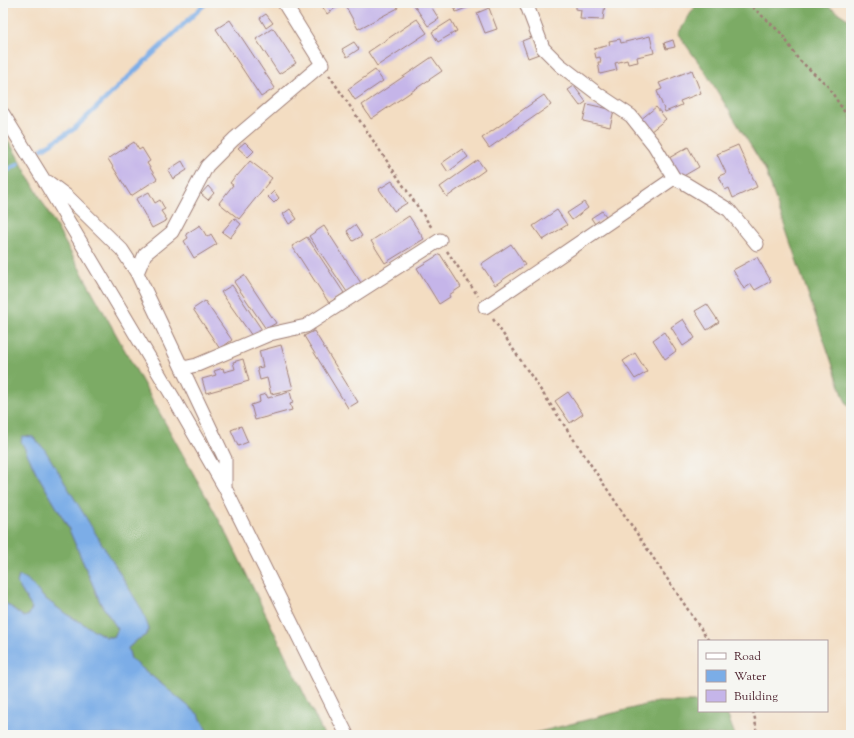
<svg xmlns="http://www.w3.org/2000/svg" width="854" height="738" font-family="'Sorts Mill Goudy',serif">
<rect width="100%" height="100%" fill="#f6f6f2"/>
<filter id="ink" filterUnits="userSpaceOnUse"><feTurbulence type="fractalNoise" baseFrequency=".025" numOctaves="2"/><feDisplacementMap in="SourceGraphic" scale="8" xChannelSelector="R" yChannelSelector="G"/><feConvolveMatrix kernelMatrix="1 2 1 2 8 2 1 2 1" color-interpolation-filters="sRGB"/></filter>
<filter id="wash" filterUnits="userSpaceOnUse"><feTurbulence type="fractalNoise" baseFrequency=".012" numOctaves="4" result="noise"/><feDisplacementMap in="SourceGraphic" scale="16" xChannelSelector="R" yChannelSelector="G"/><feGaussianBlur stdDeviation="0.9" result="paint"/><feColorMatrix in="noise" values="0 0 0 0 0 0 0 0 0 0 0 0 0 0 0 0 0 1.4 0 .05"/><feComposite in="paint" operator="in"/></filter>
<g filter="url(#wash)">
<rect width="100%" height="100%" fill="#f3ddc2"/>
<path fill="#7cab65" stroke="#636548" d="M697,3H823L851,21V411L844,398L765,169L704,70L678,34Z
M3,133L11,145L228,536L324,735H209L199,715L131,659L128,648L137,640L146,635L22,441L36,472L67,525L101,604L118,629L114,637H106L66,614L43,597L27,579L19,576L17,583L32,608L29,615L24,617L3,601Z
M657,702H699V711H726L735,735H527Z"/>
<path fill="#7bade7" stroke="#626689" d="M23,436L33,437L45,450L142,610L149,629L146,635L137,640L128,648L131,659L199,715L209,735H3V601L24,617L29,615L32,608L17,583L19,576L27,579L43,597L66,614L106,637H114L118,629L101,604L67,525L36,472L21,441Z"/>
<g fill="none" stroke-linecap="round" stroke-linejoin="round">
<path stroke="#7bade7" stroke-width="4.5" d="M42,149L74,129L206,3
M3,173L18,164"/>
</g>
<g id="blocks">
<path fill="#c5b5e9" d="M320,3H336L338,6L327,14Z
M348,3H395L398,8L358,29L345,5Z
M417,3H429L439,19L428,26L414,5Z
M453,3H478L456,12Z
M576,3H605L603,20L580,19L581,10L576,9Z
M489,8L497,29L485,33L477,13Z
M266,14L273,23L266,28L260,18Z
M417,19L427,33L377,66L368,52Z
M230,20L275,88L261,97L216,29Z
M451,20L457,31L438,42L432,32Z
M273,28L296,63L279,74L256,39Z
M650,36L654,53L637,57L638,62L628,64L627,60L615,63L617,70L600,74L598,62H601L600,57L596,58L594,49L610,45L609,41L620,39L621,43Z
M532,37L539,54L528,58L522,41Z
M673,40L675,47L666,49L664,43Z
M354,42L359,49L347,57L342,49Z
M432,57L442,71L371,119L362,105Z
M375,70L383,81L355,100L348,89Z
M692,70L701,93L680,101L682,105L665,112L657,91L662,89L659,83Z
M574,86L586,102L580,106L568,90Z
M544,95L551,105L489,148L482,138Z
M587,104L614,110L610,127L583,121Z
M656,107L666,119L650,132L640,120Z
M134,142L139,150L142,148L150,161L147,163L157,179L131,196L108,159Z
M245,142L254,151L248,157L238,148Z
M738,145L757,187L733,198L729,188L725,190L719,176L726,173L717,154Z
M688,147L699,167L680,178L669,158Z
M462,149L468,157L448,172L442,163Z
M478,160L485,170L447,197L440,187Z
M182,161L187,170L173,179L168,170Z
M250,161L272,178L239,219L219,203L233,185L230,183L236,175L237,176Z
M392,181L407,203L394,211L379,189Z
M208,186L214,193L208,200L201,194Z
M274,191L279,198L274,203L268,197Z
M149,192L155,203L160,200L165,209L161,211L167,220L152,228L136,199Z
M584,202L588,208L572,220L567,213Z
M290,209L297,219L289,224L283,214Z
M557,210L567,225L543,240L533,226Z
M602,211L606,216L595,224L591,218Z
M409,216L424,239L385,263L371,241Z
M234,218L241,224L230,238L222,232Z
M200,225L207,237L211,234L217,244L194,258L184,241L188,238L186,234Z
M355,225L362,236L353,241L347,231Z
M324,226L361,283L347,292L309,236Z
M307,237L344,293L329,303L292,246Z
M511,244L525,265L495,285L481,264Z
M440,254L461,287L449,295L450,297L439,304L417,268Z
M757,257L771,281L755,290L751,284L744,289L733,270Z
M244,275L276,323L266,329L234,282Z
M232,285L262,330L252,336L221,292Z
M205,301L232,340L220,349L193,309Z
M707,304L719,322L707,330L695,311Z
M683,319L695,338L683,346L671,327Z
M314,331L358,402L348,408L304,336Z
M664,332L676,351L665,359L653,340Z
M281,345L293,389L271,394L267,378L260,380L257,368L263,367L259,351Z
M635,353L647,372L635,379L623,361Z
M243,359L249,381L206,393L202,379L216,375L214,371L223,368L224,372L235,369L233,362Z
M290,392L293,403L290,404L292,410L255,420L251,405L260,402L259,396L266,394L268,398Z
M568,392L583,414L570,423L555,401Z
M241,426L248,442L238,446L231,430Z"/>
</g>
</g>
<g filter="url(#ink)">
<use href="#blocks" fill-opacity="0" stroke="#9e7e76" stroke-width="1"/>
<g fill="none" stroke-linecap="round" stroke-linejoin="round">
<g stroke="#9e7e76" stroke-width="15">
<path id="minor" d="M526,3L543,48L560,65L598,94L631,116L654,145L674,178L686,184L729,210L757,244
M3,114L42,177L174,399L225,488L347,735
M48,182L68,197L122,250L137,273
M485,307L674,178
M183,368L197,365L270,334L306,326L440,240
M225,487V459L137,273L145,254L172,232L207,166L234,139L322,64L284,3"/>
</g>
<path stroke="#9e7e76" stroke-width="2.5" stroke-dasharray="3 3" stroke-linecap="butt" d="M748,3L782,34L798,59L827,85L851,122
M329,75L432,228
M447,251L478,296
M493,319L709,641
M753,711L755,719L757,735"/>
<use href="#minor" stroke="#fff" stroke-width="13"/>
</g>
</g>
<rect width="854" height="738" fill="none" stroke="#f6f6f2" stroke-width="16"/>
<rect x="698" y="640" width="130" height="72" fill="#f6f6f2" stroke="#b1a0a2"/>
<rect x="706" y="653" width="20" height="6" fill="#ffffff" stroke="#b1a0a2"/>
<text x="734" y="660" font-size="12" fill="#4a1f2b">Road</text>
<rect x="706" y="670" width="20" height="12" fill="#7bade7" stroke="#b1a0a2"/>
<text x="734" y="680" font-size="12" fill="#4a1f2b">Water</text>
<rect x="706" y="690" width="20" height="12" fill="#c5b5e9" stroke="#b1a0a2"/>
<text x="734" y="700" font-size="12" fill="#4a1f2b">Building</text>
</svg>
